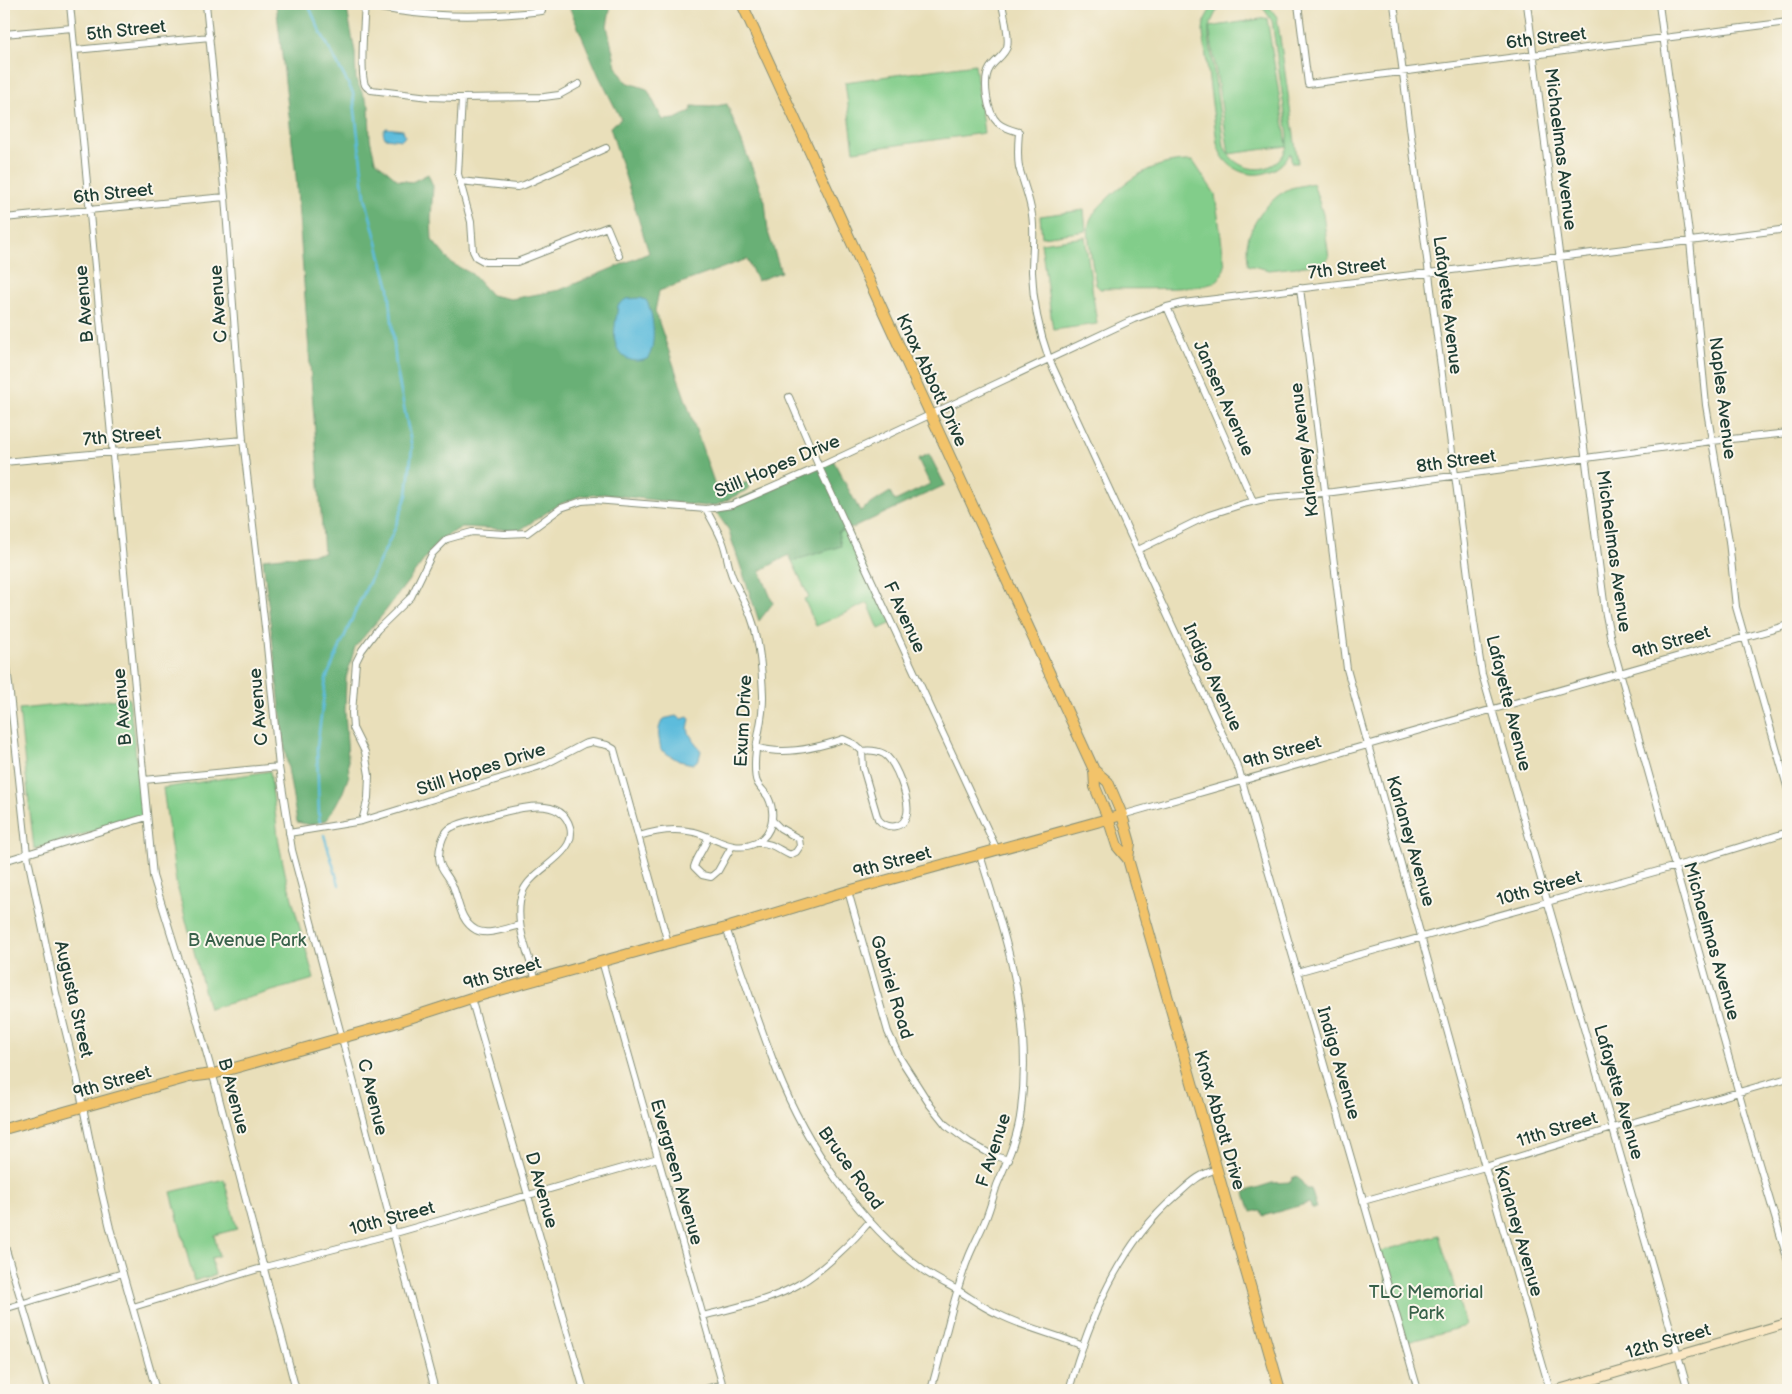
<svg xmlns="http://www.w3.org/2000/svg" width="1792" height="1394" font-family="'Balsamiq Sans',sans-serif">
<rect width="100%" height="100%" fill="#fbf7ec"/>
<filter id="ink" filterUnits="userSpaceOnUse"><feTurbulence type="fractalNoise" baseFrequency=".02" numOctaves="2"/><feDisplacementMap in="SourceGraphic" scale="10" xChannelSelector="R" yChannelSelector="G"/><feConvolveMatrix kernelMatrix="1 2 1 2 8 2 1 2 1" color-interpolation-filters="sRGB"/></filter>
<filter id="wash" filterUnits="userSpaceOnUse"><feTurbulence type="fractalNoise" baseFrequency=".0096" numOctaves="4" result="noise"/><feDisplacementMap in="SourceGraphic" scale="20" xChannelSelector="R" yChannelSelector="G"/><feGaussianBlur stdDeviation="1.12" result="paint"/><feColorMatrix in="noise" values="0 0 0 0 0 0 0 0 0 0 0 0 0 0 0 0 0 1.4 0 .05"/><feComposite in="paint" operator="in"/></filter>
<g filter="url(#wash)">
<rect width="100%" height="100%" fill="#e9dfba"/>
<path fill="#82cd8a" stroke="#50855f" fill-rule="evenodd" d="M1216,4H1226L1216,12L1209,27L1267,18L1287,145L1288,136L1272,21L1264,9L1255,4H1267L1277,17L1298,163H1292L1290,153C1272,186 1225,179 1217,143L1203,33C1203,21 1207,12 1216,4ZM1209,27L1229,154L1287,146C1278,178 1234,175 1224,145L1209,36Z
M975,64L984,133L854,151L845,82Z
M1193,161L1215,194L1225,266C1223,272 1221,278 1215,282C1202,291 1120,288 1100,289L1096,285C1094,273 1086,233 1089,224C1091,214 1100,206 1107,199C1132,175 1158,160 1193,161Z
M1313,183L1323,214L1329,258L1323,264L1269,270L1248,265C1248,259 1247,252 1247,245C1250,223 1270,197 1291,188C1298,186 1306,185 1313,183Z
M1084,210L1086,231L1042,237L1040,216Z
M1085,237L1097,324L1053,330L1041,243Z
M848,529L892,623L879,629L868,603L816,626L804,599L809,597L792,561L841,546L837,533Z
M129,698L143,814L141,817L34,849L19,709Z
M270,771L279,844L286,877L314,979L209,1009L176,882L163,788Z
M224,1179L237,1229L214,1235L219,1256L211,1258L215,1275L194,1281L171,1192Z
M1439,1235L1466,1326L1404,1343L1378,1252Z"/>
<path fill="#69b076" stroke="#447655" d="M276,4H346L355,52L356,80L369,106L370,139L375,160L398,180L412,182L428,174L433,186L431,219L432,240L451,263L472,274L491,295L511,299L560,290L649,253L610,127L621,119L599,76L568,4H611L607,26L616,66L626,82L647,89L663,120L675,119L691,111L692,106L711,107L727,104L765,201L768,232L781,272L757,281L747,259L659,291L655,311L717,491L748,482L749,489L717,505L704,506L604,494L580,496L558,505L520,530L462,527L439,540L384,613L355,647L346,678L345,711L349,775L343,792L327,820L310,825L297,822L285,750L263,559L324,553L296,176Z
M929,454L945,485L855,527L838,532L841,546L792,561L789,555L760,571L773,603L759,621L728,529L714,509L833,460L860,511L890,492L895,501L930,484L918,459Z
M1297,1176L1307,1189H1311L1317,1208H1312L1309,1203L1263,1216L1261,1210L1251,1212L1245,1193L1250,1190L1272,1183L1291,1182L1292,1178Z"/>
<path fill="#5dbcdc" stroke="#3e7c88" d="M386,128L403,130L405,136L402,140L385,138L383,132Z
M640,298L646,300C654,312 657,348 647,359C632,365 618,357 615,341C613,330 617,315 618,305L626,299Z
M676,716L682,719L688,717L690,719L688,729L690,735L701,751L699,759L693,764L679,761L661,750C659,737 656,731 663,719Z"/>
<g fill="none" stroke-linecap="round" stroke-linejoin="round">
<path stroke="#5dbcdc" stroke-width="2.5" d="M308,4L319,29L353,93L365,197L389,288L396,366L412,448L407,495L393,533L359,603L326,679L317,747L319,817L320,822
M324,835L339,885"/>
</g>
</g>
<g filter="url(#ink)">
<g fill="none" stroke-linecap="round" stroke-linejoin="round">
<g stroke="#848e77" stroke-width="8">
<path id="minor" d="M70,4L153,876L193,1005L215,1083L296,1390
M206,4L225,197L243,440L266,636L279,767L292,850C341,1030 387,1210 435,1390
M365,4C364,18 360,73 365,85C366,87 369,89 371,90L429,97L458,98L544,97L559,95L579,84
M368,4C377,9 388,9 398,11C446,18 494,17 542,11
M1002,4C1004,15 1010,37 1007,47C1004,56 995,60 990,68C982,80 987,113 998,123C1004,128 1012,130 1019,132C1018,144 1017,155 1019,167C1023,183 1030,198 1032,215C1035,234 1032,253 1032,272C1033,302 1039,331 1049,359L1239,770L1418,1390
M1298,4L1308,84L1788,22
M1394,4L1474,622L1482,674L1688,1390
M1527,4L1605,610L1611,640L1752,1140L1788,1261
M1659,4L1690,241L1706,405L1729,541L1736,607L1788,790
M4,34L72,28
M75,50L210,37
M462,98L458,174L471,222L473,251L476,257L485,262H517L607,227L619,256
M460,181L517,187L524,185L606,148
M4,218L225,197
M1300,288L1347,669L1485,1167L1550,1390
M1167,307L1253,501
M789,397L819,467L997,850
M4,462L243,440
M1138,550L1209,515L1243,504L1268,498L1333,492L1712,441L1788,433
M4,638L27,854L56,993L77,1077L91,1147L110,1228L156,1390
M756,747C783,756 817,748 843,739L854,744L862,751C870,750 876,750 884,754C896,762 910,800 907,814C904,829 887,830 878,819L863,768L862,751
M144,780L279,767
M1122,815L1788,625
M362,821L544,765L584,744L592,742L607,745L614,749L668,943
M289,833L362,821L368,798L369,775L365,752L353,728L352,713L356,662L362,650L377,630L411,597L432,554L447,539L472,532L505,534L527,533L561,508L582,501L595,500L706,509L732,505L819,467L1134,319L1167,307L1183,303L1788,229
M639,836C658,830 675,828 694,832C715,837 733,854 756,843C773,834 776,813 768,797C765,792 759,787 757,782C755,778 755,771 755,767C754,743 764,720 763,695C762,670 760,641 751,617C746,603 738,590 732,576C728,566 727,554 723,543C719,532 712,521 706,509
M708,837C705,848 697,856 694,867L702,875L711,877L718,871L732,846
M757,843C771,842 777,849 790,855L796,852L800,846L799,839L780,828L772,820
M4,861L147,817
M848,891L888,1032L900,1058L930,1105L946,1125L969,1142L994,1156L1009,1160
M520,925C508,928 487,936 476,930C459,921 459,899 452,884C447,873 440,870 439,857C439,849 442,835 449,829C456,823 476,820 485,817C509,811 560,792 570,827C578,854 533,868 523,891C512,919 528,953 536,980
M726,928C743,976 759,1024 777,1071C806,1144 859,1223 923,1270C934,1278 947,1284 959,1291C972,1299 984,1308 998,1314C1025,1328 1055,1334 1083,1346
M602,961L724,1390
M1297,972L1701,859L1788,832
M471,998L584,1390
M1363,1201L1485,1167L1613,1128L1788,1078
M4,1243L48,1390
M133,1307L265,1267L392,1234L658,1158
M4,1309L123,1273
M703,1316C736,1307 771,1301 801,1283C822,1271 854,1240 870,1221
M702,1390L722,1384
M931,1390C944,1345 952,1299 969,1256C974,1244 980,1233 985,1221C990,1209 993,1197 997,1185C1007,1161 1018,1137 1021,1110C1033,1017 1007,942 980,855
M1069,1390C1089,1319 1119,1245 1176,1196C1192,1182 1196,1176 1217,1169"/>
</g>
<g stroke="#848e77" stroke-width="11">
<path id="secondary" d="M1557,1390L1788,1323"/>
</g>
<g stroke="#848e77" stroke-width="12">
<path id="primary" d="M742,4L1094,770L1095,787L1108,818L1117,846L1128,859L1280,1390
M1094,770L1108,782L1122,815L1130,843L1128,859
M4,1129L189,1077L213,1074L391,1024L471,998L668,943L726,928L848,891L1122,815"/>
</g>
<use href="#minor" stroke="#fff" stroke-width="6"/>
<use href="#secondary" stroke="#fae7c3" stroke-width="9"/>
<use href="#primary" stroke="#f2c36a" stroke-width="10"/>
</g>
</g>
<g text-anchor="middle" stroke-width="4" stroke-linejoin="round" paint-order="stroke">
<g font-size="18" fill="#1f3d34" stroke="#fbf7ec">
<text transform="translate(126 30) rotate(-6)" y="6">5th Street</text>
<text transform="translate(1546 38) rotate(-7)" y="6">6th Street</text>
<text transform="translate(1561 149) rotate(83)" y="6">Michaelmas Avenue</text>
<text transform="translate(113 193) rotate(-6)" y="6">6th Street</text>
<text transform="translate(1347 268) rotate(-7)" y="6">7th Street</text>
<text transform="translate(84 304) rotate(-95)" y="6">B Avenue</text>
<text transform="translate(218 304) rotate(-94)" y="6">C Avenue</text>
<text transform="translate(1448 305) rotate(83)" y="6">Lafayette Avenue</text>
<text transform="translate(932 380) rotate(65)" y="6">Knox Abbott Drive</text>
<text transform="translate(1224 398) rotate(66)" y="6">Jansen Avenue</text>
<text transform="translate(1723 398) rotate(83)" y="6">Naples Avenue</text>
<text transform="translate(122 436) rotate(-5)" y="6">7th Street</text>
<text transform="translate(1304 450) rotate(-97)" y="6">Karlaney Avenue</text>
<text transform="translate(1456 461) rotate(-8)" y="6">8th Street</text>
<text transform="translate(777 466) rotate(-23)" y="6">Still Hopes Drive</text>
<text transform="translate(1614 551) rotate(82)" y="6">Michaelmas Avenue</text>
<text transform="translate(905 617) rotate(65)" y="6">F Avenue</text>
<text transform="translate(1671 642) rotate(-16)" y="6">9th Street</text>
<text transform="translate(1213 677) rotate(65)" y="6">Indigo Avenue</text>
<text transform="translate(1509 703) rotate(76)" y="6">Lafayette Avenue</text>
<text transform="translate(122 707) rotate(-95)" y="6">B Avenue</text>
<text transform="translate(258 707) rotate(-95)" y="6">C Avenue</text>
<text transform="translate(743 721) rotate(-87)" y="6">Exum Drive</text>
<text transform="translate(1282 752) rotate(-16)" y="6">9th Street</text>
<text transform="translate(481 769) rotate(-18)" y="6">Still Hopes Drive</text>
<text transform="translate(1411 841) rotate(74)" y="6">Karlaney Avenue</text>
<text transform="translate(892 862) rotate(-15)" y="6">9th Street</text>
<text transform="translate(1539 888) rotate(-16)" y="6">10th Street</text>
<text transform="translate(1712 941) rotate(74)" y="6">Michaelmas Avenue</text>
<text transform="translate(502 973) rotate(-16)" y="6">9th Street</text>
<text transform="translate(892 987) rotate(73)" y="6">Gabriel Road</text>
<text transform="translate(74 999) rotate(77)" y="6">Augusta Street</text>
<text transform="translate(1339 1063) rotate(74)" y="6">Indigo Avenue</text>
<text transform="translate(112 1082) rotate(-16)" y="6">9th Street</text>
<text transform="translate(1619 1092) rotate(74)" y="6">Lafayette Avenue</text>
<text transform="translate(234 1096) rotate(75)" y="6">B Avenue</text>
<text transform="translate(373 1097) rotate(76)" y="6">C Avenue</text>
<text transform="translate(1220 1120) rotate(74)" y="6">Knox Abbott Drive</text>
<text transform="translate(1557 1129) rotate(-17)" y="6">11th Street</text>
<text transform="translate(993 1150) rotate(-72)" y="6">F Avenue</text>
<text transform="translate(851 1168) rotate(54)" y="6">Bruce Road</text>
<text transform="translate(677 1172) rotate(74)" y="6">Evergreen Avenue</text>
<text transform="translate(542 1190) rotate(74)" y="6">D Avenue</text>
<text transform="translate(392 1218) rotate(-15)" y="6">10th Street</text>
<text transform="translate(1519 1231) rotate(74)" y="6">Karlaney Avenue</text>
<text transform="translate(1668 1341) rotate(-16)" y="6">12th Street</text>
</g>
<g font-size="18" fill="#38614a" stroke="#fbf7ec">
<text x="247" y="946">B Avenue Park</text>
<text x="1426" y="1298">TLC Memorial<tspan x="1426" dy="21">Park</tspan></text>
</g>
</g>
<rect width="1792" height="1394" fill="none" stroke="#fbf7ec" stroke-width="20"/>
</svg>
